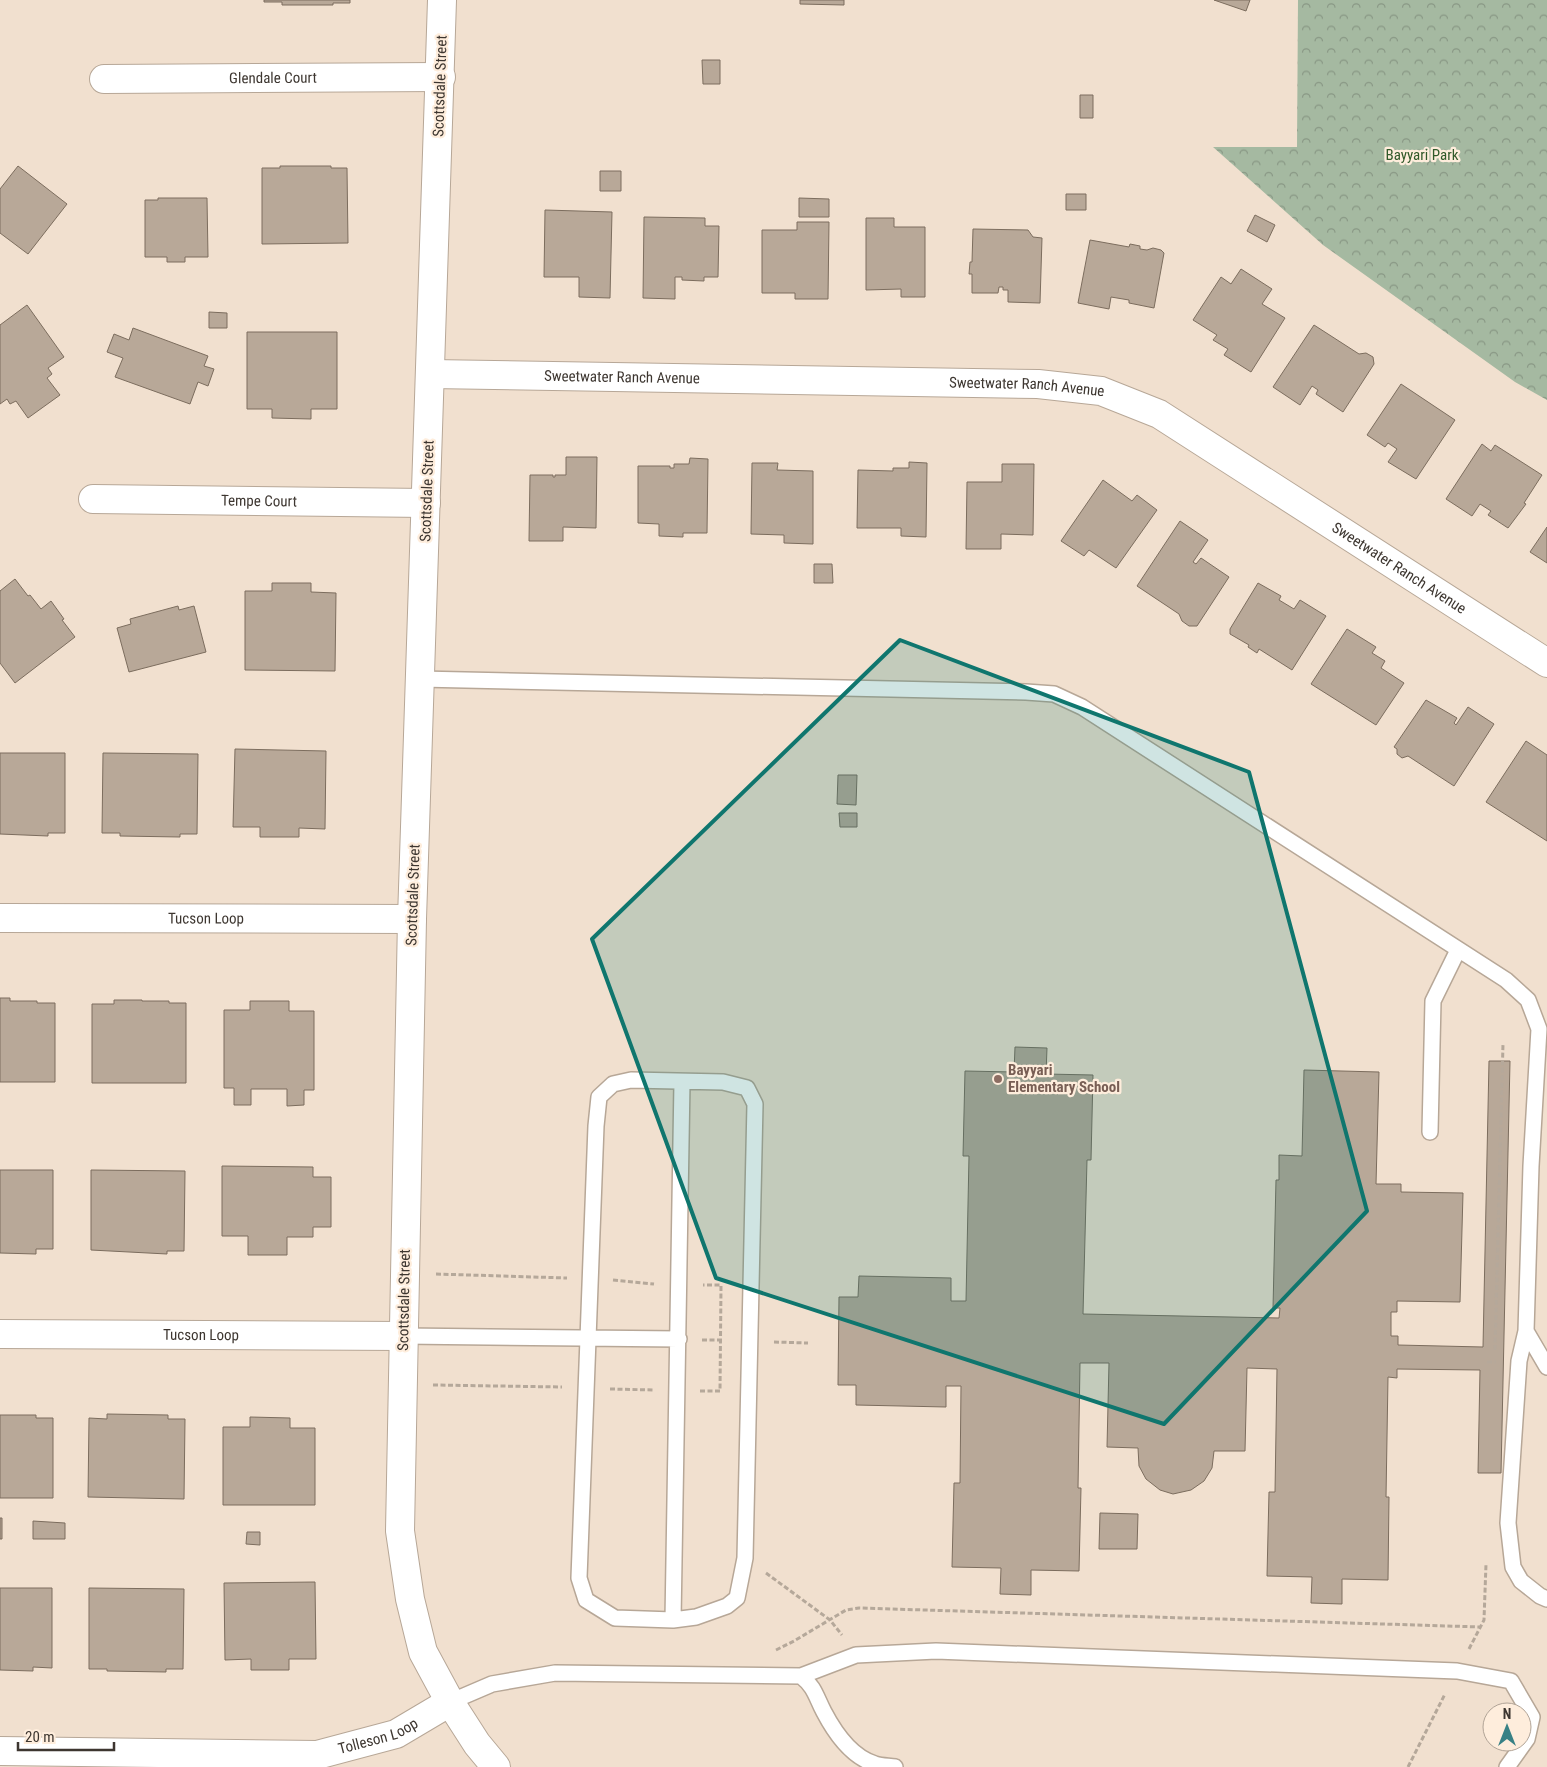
<svg xmlns="http://www.w3.org/2000/svg" width="1547" height="1767" font-family="'Roboto Condensed',sans-serif">
<defs>
<pattern id="forest-crowns" width="20" height="18" patternUnits="userSpaceOnUse" patternTransform="scale(1.25)"><rect width="20" height="18" fill="#a5b9a1"/><path d="M2 6a3 3 0 1 1 6 0M12 15a3 3 0 1 1 6 0" fill="none" stroke="#889784"/></pattern>
</defs>
<rect width="100%" height="100%" fill="#f1e0cf"/>
<path fill="url(#forest-crowns)" d="M1298,0H1547V400L1515,382L1323,245L1213,147H1297Z"/>
<path fill="#b8a898" stroke="#7c6d5e" d="M264,0H350V3H333V5H282V2H264Z
M800,0H844V5L800,4Z
M1214,0H1250L1246,11Z
M702,60H720V84H703Z
M1080,95H1093V118H1080Z
M18,166L67,204L28,254L0,233V189Z
M280,166H331V168H347L348,243L262,244V168H280Z
M600,171H621V191H600Z
M1066,194H1086V210H1066Z
M158,198H207L208,257H185V262H167V257H145V200H158Z
M799,198L829,199V217H799Z
M545,210L612,212L610,298L579,297V277H544Z
M1255,215L1275,225L1267,242L1247,231Z
M644,217L705,218V226H719L718,277H704V281L682,280V277H675V299L643,298Z
M866,218H894V227H925V297H901V289L866,290Z
M797,222H829L828,299H795V293H762V230H797Z
M973,229L1028,230L1033,237L1042,238L1040,303L1008,302V290H1003V287H999L998,293H972V274H969L970,262H972Z
M1090,240L1129,247L1130,244L1140,246V249L1147,250L1153,248L1161,250L1164,253L1154,308L1129,303V300L1111,297L1109,309L1078,303Z
M1241,269L1272,289L1262,304L1285,318L1251,372L1224,355L1228,349L1213,340L1217,335L1193,320L1221,277L1231,284Z
M27,305L64,357L48,368L52,374L47,378L60,395L28,418L16,401L10,404L7,399L0,404V325Z
M209,312L227,313V328H209Z
M1314,325L1359,354L1366,353L1373,357L1374,364L1343,412L1316,394L1318,390L1312,386L1300,405L1273,387Z
M133,328L208,356L204,366L214,369L208,386L198,382L190,404L115,377L123,358L107,352L114,334L129,340Z
M247,332H337V409H311V419L272,418V409H247Z
M1401,384L1455,420L1416,479L1388,462L1397,449L1388,443L1385,447L1367,435Z
M1482,444L1491,451L1495,445L1542,475L1524,503L1526,504L1508,528L1488,515L1491,511L1480,504L1472,516L1446,499Z
M566,457H597L596,528L563,527V541H529L530,475H553V477H555V475H566Z
M690,458L708,459L707,533H683V537L659,536V524L638,523V466H670V468H674V464H689Z
M909,462L927,463L926,537L901,536V528H857L858,470L893,471V468H909Z
M752,463H778L777,470L813,471V544L784,543V535L751,534Z
M1002,464H1034L1033,535L1001,534V549H966L967,482H1002Z
M1103,480L1132,501L1137,495L1157,510L1116,568L1089,550L1084,556L1061,541Z
M1180,521L1208,540L1193,562L1196,564L1201,558L1229,577L1197,626H1189L1182,621L1179,614L1137,586Z
M1547,527V563L1530,552Z
M814,564H832L833,583H814Z
M15,579L28,596L30,595L41,609L51,601L64,619L62,620L75,637L15,683L0,663V591Z
M272,583H311V592L336,593L335,671L245,670V591H272Z
M1258,583L1281,596L1279,600L1294,609L1300,600L1326,616L1292,670L1259,649L1257,653L1248,647L1249,645L1230,634V629Z
M178,606L179,610L194,606L206,652L129,672L117,628L131,624L130,619Z
M1347,629L1376,647L1372,653L1385,661L1381,668L1404,683L1376,725L1311,684Z
M1426,700L1457,718L1454,723L1456,725L1468,707L1494,724L1454,786L1408,756L1402,758L1397,754V749L1394,747Z
M1526,741L1547,755V841L1486,802Z
M235,749L326,751L325,829L299,828V837H260V827H233Z
M0,753H65V833H48V836L0,834Z
M103,753L198,754L197,834H180V837L120,836V833H102Z
M838,775H857L856,805L837,804Z
M839,813H857V827H840Z
M0,998H10V1001H37V1003H55V1082H0Z
M114,1000H142V1001H169V1003H186V1083H92V1004H114Z
M250,1001H289V1011H314V1090H304V1105L287,1106V1089H251V1105H234V1088H224V1010H250Z
M1015,1047L1047,1048L1046,1074L1093,1075L1091,1160H1087L1083,1314L1279,1318L1280,1308H1273L1276,1180H1279V1155L1302,1156L1304,1070L1379,1072L1376,1184H1401V1192L1463,1193L1460,1302L1397,1301V1312H1391V1336H1398V1345L1483,1347L1489,1061H1510L1501,1473H1478L1480,1370L1397,1369V1378L1388,1377L1386,1497H1389L1388,1580L1342,1579V1604L1311,1603L1312,1577L1267,1576L1269,1492H1275L1277,1369L1247,1368L1245,1451H1214L1212,1468L1204,1481L1191,1490L1173,1494L1160,1490L1146,1479L1139,1466L1138,1448L1107,1447L1109,1363H1080L1078,1488H1081L1079,1571L1031,1570V1595L1000,1594L1001,1568L952,1567L954,1483H960L961,1386H946V1407L856,1405V1385H838L839,1297H858L859,1276L951,1278V1301H966L969,1156H963L965,1071L1014,1072Z
M222,1166L313,1167V1177H331V1227H313V1237H287V1255H248V1236H222Z
M0,1170H53V1249H36V1254L0,1253Z
M91,1170L185,1171L184,1251H167V1254L91,1250Z
M107,1414L168,1415V1419H185L184,1499L88,1497L89,1418L107,1419Z
M0,1415H36V1418H53V1498H0Z
M250,1417L290,1418V1428H315V1505H223V1427H250Z
M1100,1513L1138,1514L1137,1549H1099Z
M0,1518H2V1539H0Z
M33,1521L65,1523V1539H33Z
M247,1532H260V1545L246,1544Z
M315,1582L316,1659H289V1670H251V1659L225,1660L224,1583Z
M0,1588H52V1668L33,1667V1671L0,1670Z
M89,1588L184,1589L183,1669H166V1672L107,1671V1669H89Z"/>
<g fill="none" stroke-linecap="round" stroke-linejoin="round">
<g stroke="#b7a797" stroke-width="18">
<path id="service" d="M420,679L1026,692L1054,694L1082,707L1506,980L1528,1000L1539,1029L1531,1166L1526,1331L1519,1361L1508,1523L1513,1567L1521,1581L1540,1596L1547,1599
M631,1080L723,1082L747,1088L755,1104L745,1558L737,1598L727,1606L696,1617L673,1620L615,1618L586,1600L579,1578L596,1126L599,1097L613,1084Z
M1430,1132L1433,1001L1458,950
M1526,1331L1547,1367
M404,1336L679,1339
M673,1620L682,1082
M801,1676C815,1687 816,1697 824,1712C835,1733 852,1757 875,1764C881,1766 889,1766 895,1767
M450,1702L492,1684L555,1673L801,1676L856,1655L936,1651L1457,1671L1511,1681L1532,1717L1527,1739L1507,1767"/>
</g>
<g stroke="#b7a797" stroke-width="30">
<g id="minor">
<path d="M442,0L412,919L400,1531L410,1599L423,1652L450,1702L477,1744L496,1767"/>
<path id="s1" d="M104,79L441,77"/>
<path id="s2" d="M431,374L1038,384L1101,391L1159,414L1547,663"/>
<path id="s3" d="M93,499L426,503"/>
<path id="s4" d="M0,918L412,919"/>
<path id="s5" d="M0,1334L404,1336"/>
<path id="s6" d="M0,1751L317,1755L396,1734L450,1702"/>
</g>
</g>
<path stroke="#b5a89a" stroke-width="3" stroke-dasharray="5 2.5" stroke-linecap="butt" d="M436,1274L567,1278
M613,1280L654,1284
M702,1340H723
M774,1342L808,1343
M1495,1350L1503,1044
M1487,1362H1496
M433,1385L562,1387
M610,1389L654,1390
M700,1391H720L721,1285H703
M766,1573L830,1620L842,1635
M1469,1649L1484,1620L1486,1564
M776,1650L794,1641L846,1610L859,1608L1481,1627
M1408,1767L1445,1694"/>
<use href="#service" stroke="#fff" stroke-width="15"/>
<use href="#minor" stroke="#fff" stroke-width="28"/>
</g>
<path fill="#0f766e" fill-opacity="0.2" stroke="#0f766e" stroke-width="4" stroke-linejoin="round" d="M900,640L1249,772L1367,1211L1164,1424L716,1278L592,939Z"/>
<circle fill="#8d6e63" stroke="#feeddc" stroke-width="2" cx="998" cy="1079" r="5"/>
<g text-anchor="middle" stroke-width="4.5" stroke-linejoin="round" paint-order="stroke">
<g font-size="15" fill="#3d3630" stroke="#feeddc">
<text dy="5" stroke="none"><textPath href="#s1" startOffset="169">Glendale Court</textPath></text>
<text transform="translate(440 86) rotate(-88)" y="5">Scottsdale Street</text>
<text dy="5" stroke="none"><textPath href="#s2" startOffset="191">Sweetwater Ranch Avenue</textPath></text>
<text dy="5" stroke="none"><textPath href="#s2" startOffset="596">Sweetwater Ranch Avenue</textPath></text>
<text transform="translate(427 491) rotate(-88)" y="5">Scottsdale Street</text>
<text dy="5" stroke="none"><textPath href="#s3" startOffset="166">Tempe Court</textPath></text>
<text dy="5" stroke="none"><textPath href="#s2" startOffset="1018">Sweetwater Ranch Avenue</textPath></text>
<text transform="translate(413 895) rotate(-88)" y="5">Scottsdale Street</text>
<text dy="5" stroke="none"><textPath href="#s4" startOffset="206">Tucson Loop</textPath></text>
<text transform="translate(404 1300) rotate(-89)" y="5">Scottsdale Street</text>
<text dy="5" stroke="none"><textPath href="#s5" startOffset="201">Tucson Loop</textPath></text>
<text dy="5" stroke="none"><textPath href="#s6" startOffset="381">Tolleson Loop</textPath></text>
</g>
<g font-size="15" fill="#305929" stroke="#feeddc">
<text x="1422" y="160">Bayyari Park</text>
</g>
<g font-size="15" font-weight="bold" fill="#785e54" stroke="#feeddc" text-anchor="start">
<text x="1008" y="1075">Bayyari<tspan x="1008" dy="17">Elementary School</tspan></text>
</g>
</g>
<g transform="translate(1507 1727)"><circle r="24" fill="#feeddc" stroke="#b1a497"/>
<path d="M0-4L9 19L0 12L-9 19Z" fill="#388185"/>
<text y="-8" font-size="14" font-weight="bold" text-anchor="middle" fill="#3d3630">N</text>
</g>
<path d="M18 1742v8h96v-8" fill="none" stroke="#3d3630" stroke-width="2.5"/>
<text x="25" y="1742" font-size="15" fill="#3d3630" stroke="#feeddc" stroke-width="4" paint-order="stroke">20 m</text>
</svg>
